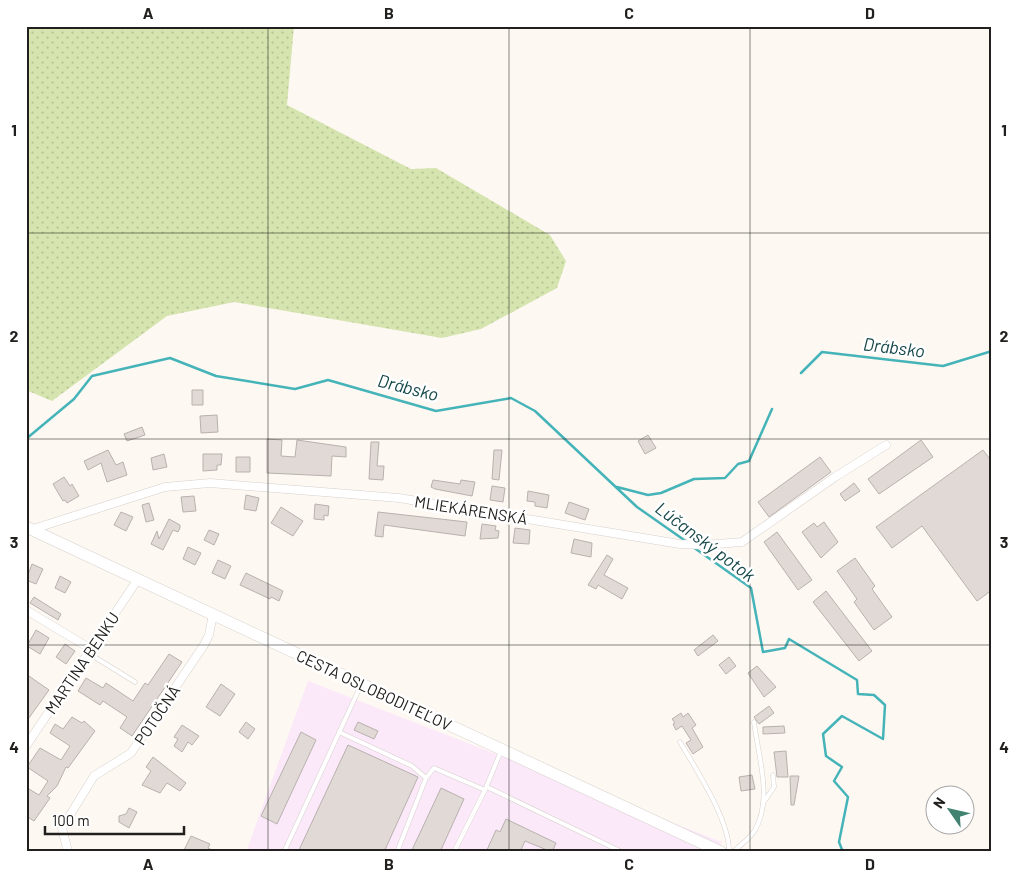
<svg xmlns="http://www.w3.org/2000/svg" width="1018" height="878" font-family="Barlow,sans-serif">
<defs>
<pattern id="grass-dots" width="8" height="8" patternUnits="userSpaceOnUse" patternTransform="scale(1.25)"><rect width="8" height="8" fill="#d6e5af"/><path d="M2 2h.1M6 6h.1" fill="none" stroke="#b7c496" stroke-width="1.8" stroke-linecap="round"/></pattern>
</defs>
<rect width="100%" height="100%" fill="#fef8f3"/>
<path fill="#fbe9fa" d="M308,681L722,842L717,852H246Z"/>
<path fill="url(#grass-dots)" d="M26,26H294L287,105L411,169L436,168L550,235L566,261L557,288L481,329L442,338L234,302L167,316L52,401L26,390Z"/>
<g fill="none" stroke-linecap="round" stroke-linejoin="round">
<path stroke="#45b4b9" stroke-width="2.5" d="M801,373L822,352L943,366L992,351
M26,439L74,399L92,376L170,358L216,376L295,389L328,380L436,411L511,398L535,411L637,507L687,542
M617,487L648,495L661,493L694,479L725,478L738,464L749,461L772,409
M693,547L751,588L763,652L785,648L789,639L857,680L858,694L874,695L885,705L883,739L842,716L823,734L826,756L842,767L834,781L848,797L839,842L843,852"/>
</g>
<path fill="#e0d9d5" stroke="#b8b1ad" d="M192,390H203V405H192Z
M217,415L218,432L201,433L200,416Z
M142,427L145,435L127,441L124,434Z
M648,435L656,448L645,454L638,441Z
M267,439L282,440L281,456L295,457L297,440L346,447V457L332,456L331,476L267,473Z
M921,440L933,457L879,494L868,479Z
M371,442H379L377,466H384L383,480L369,479Z
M108,450L116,465L123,462L127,475L107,482L101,463L88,470L84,461Z
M494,450H502L499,480L492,479Z
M983,450L992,462V590L977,601L922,526L892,548L876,527Z
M164,454L167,467L153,470L151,458Z
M203,454H222L221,465H217V470L203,471Z
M236,457H250V472H236Z
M820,457L831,472L769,517L758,502Z
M64,477L70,486L72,484L79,496L67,503L65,500L63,501L53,484Z
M433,480L460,484L461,480L475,482L472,496L435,489L431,487Z
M854,483L860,491L845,501L840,494Z
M492,486L505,488L503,502L490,500Z
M528,491L549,495L547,508L535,506V502L527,501Z
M246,495L259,498L256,511L244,509Z
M194,496L196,511L183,512L181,497Z
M569,502L589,509L585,520L565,513Z
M149,503L154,520L146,522L142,505Z
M315,504L329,506L328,516L324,515V520L314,519Z
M281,507L303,521L293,536L271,523Z
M121,512L133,517L126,531L114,525Z
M378,512L467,522L465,536L384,525L383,537L375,536Z
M169,519L180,525V528L178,532L173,530L163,550L151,544L157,531L159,539Z
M824,522L838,542L821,558L802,532L814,523L817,527Z
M482,524L496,526L495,530L499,531L498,538L480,539Z
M515,528L530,530L529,544L513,543Z
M209,530L219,534L214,545L204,540Z
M777,532L812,580L798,590L764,542Z
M574,539L592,543L591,557L571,553Z
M188,547L201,553L195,565L183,559Z
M607,555L613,559L604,575L628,588L622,599L598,585L596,589L588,585Z
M855,558L875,586L872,589L892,617L874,630L854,602L857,599L837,571Z
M218,560L231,566L225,579L212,573Z
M32,564L43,569L36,584L26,580Z
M246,573L283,591L279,601L271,597L270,599L240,585Z
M60,576L71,582L65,593L55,588Z
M826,591L872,651L859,661L813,602Z
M34,597L61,614L58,620L30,603Z
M36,630L49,638L40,654L27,646Z
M713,635L718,641L698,656L694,650Z
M65,644L75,651L66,664L56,657Z
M169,654L182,662L132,736L120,728L127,717L103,701L100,705L78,691L86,678L103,688L106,683L133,701L145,683L148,685Z
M729,657L736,666L726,674L719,665Z
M757,666L776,687L764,697L748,673Z
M26,674L49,690L26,722Z
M221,684L235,694L220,716L206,707Z
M769,706L774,713L759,724L754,717Z
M681,713L683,717L688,713L696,725L692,728L703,747L693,754L686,743L691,740L682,726L676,730L673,724L675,723L672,719Z
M72,717L82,723L84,721L95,731L68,768L66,767L57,786L47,796L50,798L34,821L26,816V793L29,789L39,795L48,781L27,767L40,748L61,760L70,746L50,733L55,724L63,729Z
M246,722L255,729L248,739L239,732Z
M358,722L378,731L374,739L354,730Z
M182,725L199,736L192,745L188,742L182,752L174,746L178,739L174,737Z
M784,726L785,733L763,734V727Z
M301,732L316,740L277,824L261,816Z
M348,745L418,777L384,852H298Z
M786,751L788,777H777L774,752Z
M153,757L186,783L180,791L167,783L160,793L142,785L151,771L146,767Z
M752,775L755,789L741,791L739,777Z
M790,776H799L794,805H791Z
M441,788L464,799L440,852H411Z
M129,808L137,812L129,828L119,822V816L126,814Z
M506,819L556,843L552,852L525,841L520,852H486L496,830L500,832Z
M191,836L210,844L208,848L216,852H183Z"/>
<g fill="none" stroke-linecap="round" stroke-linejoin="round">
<g stroke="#d6d0cb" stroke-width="5">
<path id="lane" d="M88,653L135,682
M339,732L412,766L426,778L397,852
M680,742C696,769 730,821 729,852
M426,778L434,768L485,790
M487,787L620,851
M763,803L774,787L773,775
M284,852L361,685
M454,852L485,790L501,751
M733,852C740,845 750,839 755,830C773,799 758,755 754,722"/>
</g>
<g stroke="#d6d0cb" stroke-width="9">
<path id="street" d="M30,530L165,487L210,483L399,498L680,544L704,545L742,542L835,477L886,445
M26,610L91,649
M26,746L138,579
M68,852L62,828L94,776L131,753L204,645L209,635L213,614"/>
</g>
<g stroke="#d6d0cb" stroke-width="12">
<path id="secondary" d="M26,527L721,852"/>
</g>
<use href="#lane" stroke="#fff" stroke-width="4"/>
<use href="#street" stroke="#fff" stroke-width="8"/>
<use href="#secondary" stroke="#fff" stroke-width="11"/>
</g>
<path fill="none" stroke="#22201e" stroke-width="1" stroke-opacity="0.55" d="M268,26V852M509,26V852M750,26V852M26,233H992M26,439H992M26,645H992"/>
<g text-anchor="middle" stroke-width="5" stroke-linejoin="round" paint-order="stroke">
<g font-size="16" fill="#22201e" stroke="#fff">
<text transform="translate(471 510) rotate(9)" y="6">MLIEKÁRENSKÁ</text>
<text transform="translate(82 663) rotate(-56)" y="6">MARTINA BENKU</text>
<text transform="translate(374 690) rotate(25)" y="6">CESTA OSLOBODITEĽOV</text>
<text transform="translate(157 715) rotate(-56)" y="6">POTOČNÁ</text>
</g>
<g font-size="18" font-style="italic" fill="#164749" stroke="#fff">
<text transform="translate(894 348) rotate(7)" y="6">Drábsko</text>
<text transform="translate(408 388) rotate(14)" y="6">Drábsko</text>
<text transform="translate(705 542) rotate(37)" y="6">Lúčanský potok</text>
</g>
</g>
<rect width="1018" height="878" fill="none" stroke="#ffffff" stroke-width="55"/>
<g transform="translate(950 810) rotate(304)"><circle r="24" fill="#ffffff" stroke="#a7a6a5"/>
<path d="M0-4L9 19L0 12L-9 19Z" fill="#428270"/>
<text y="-8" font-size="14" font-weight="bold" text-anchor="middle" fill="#22201e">N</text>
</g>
<path d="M45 826v8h139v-8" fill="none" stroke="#22201e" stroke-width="2.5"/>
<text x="52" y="826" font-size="15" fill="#22201e" stroke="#ffffff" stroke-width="4" paint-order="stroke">100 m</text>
<rect x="28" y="28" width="962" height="822" fill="none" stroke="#22201e" stroke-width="2"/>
<g font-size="16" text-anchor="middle" font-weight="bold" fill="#22201e">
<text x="148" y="19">A</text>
<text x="389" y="19">B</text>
<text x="629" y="19">C</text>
<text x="870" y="19">D</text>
<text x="14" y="136">1</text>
<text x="1004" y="136">1</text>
<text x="14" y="342">2</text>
<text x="1004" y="342">2</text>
<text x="14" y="548">3</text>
<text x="1004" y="548">3</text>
<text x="14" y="753">4</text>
<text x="1004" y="753">4</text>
<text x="148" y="870">A</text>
<text x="389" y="870">B</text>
<text x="629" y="870">C</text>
<text x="870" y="870">D</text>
</g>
</svg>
